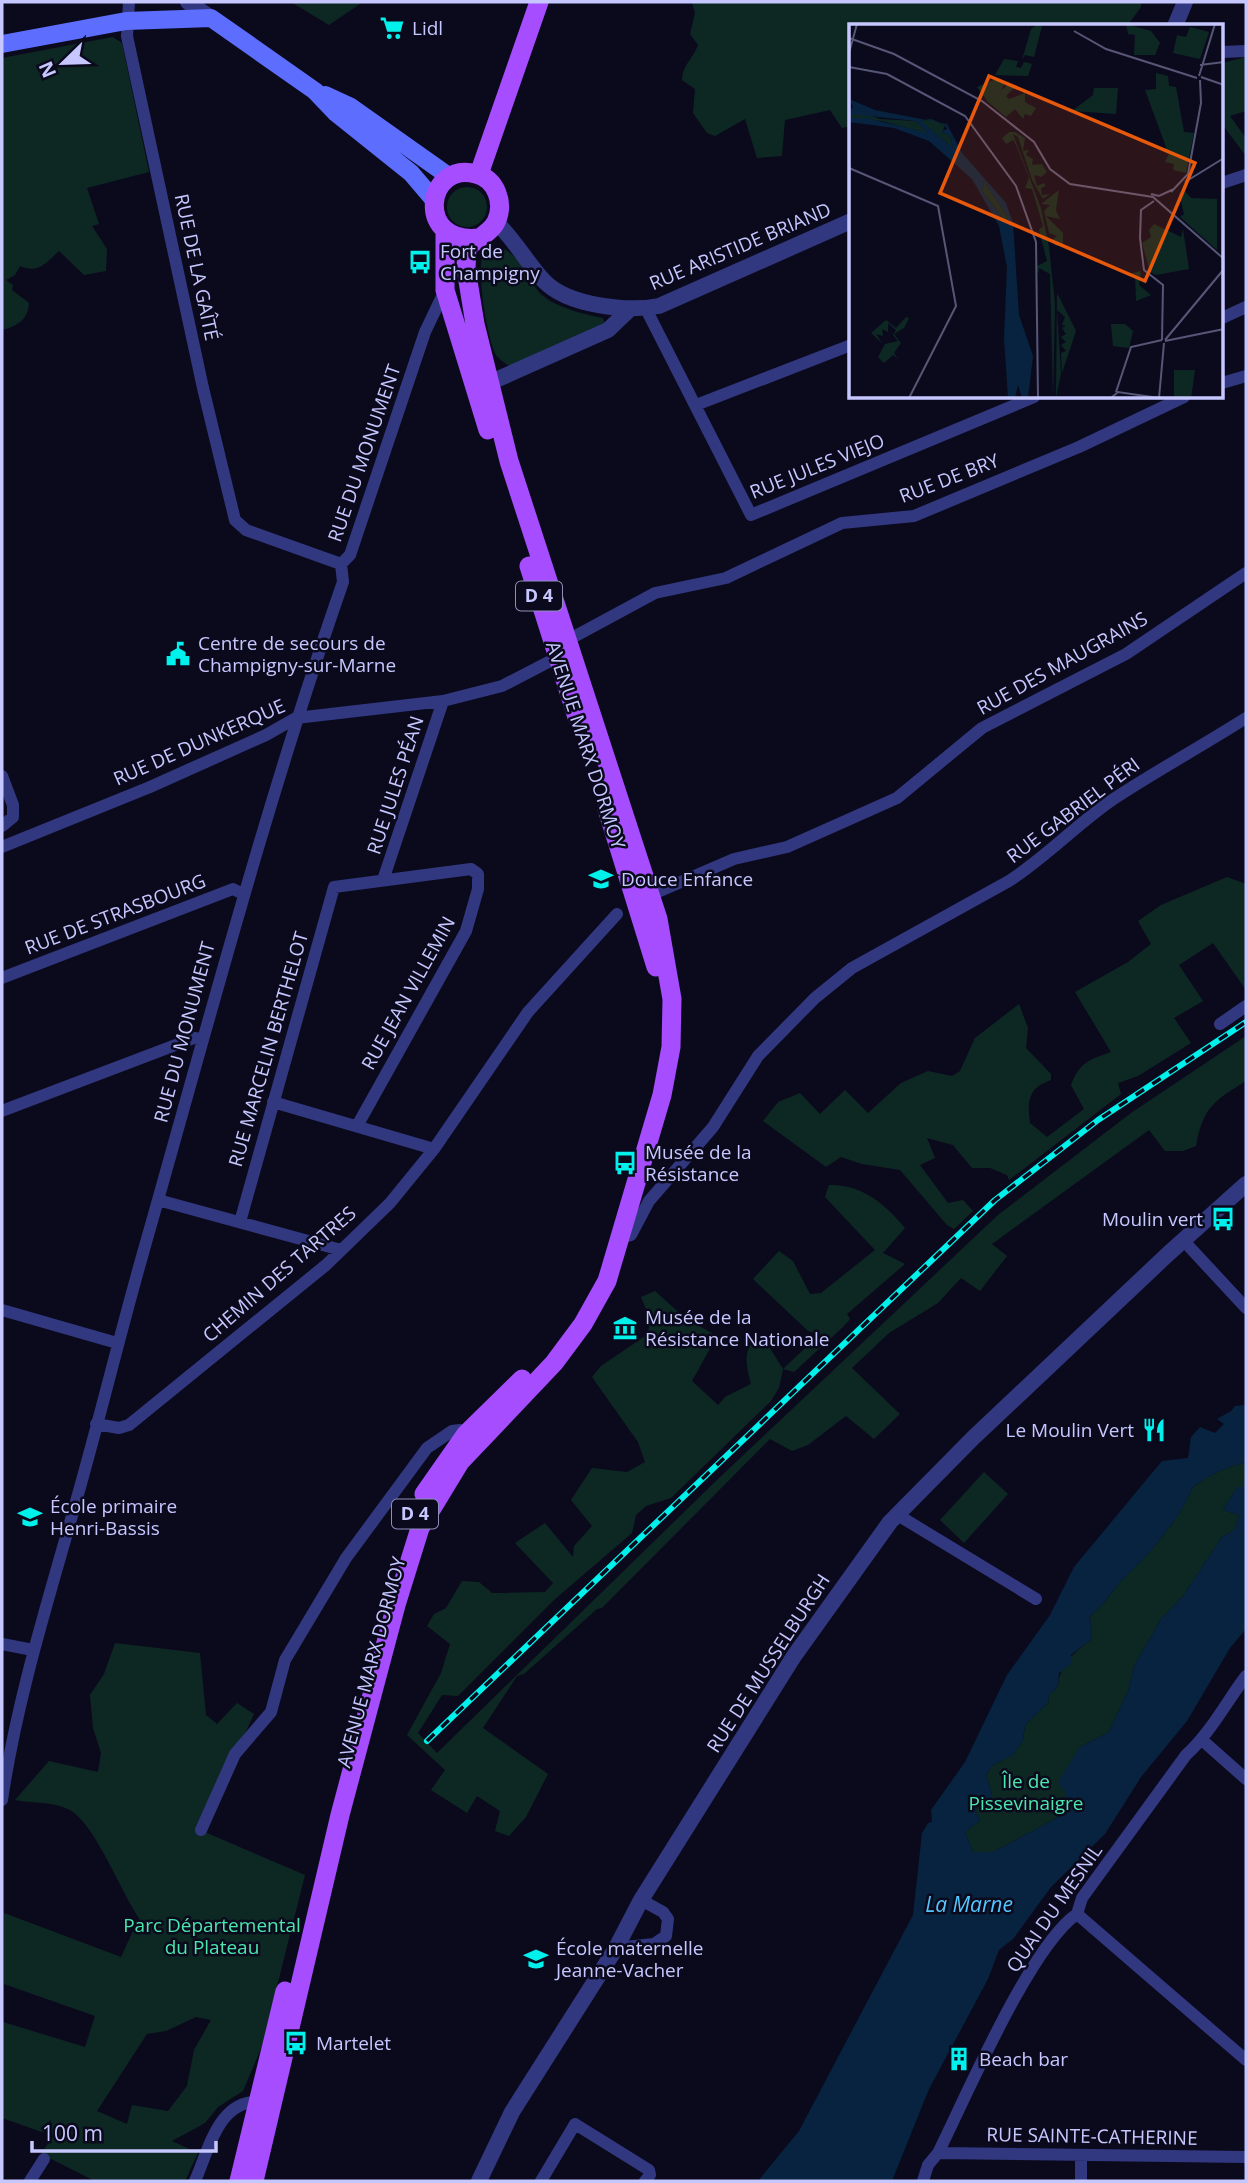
<svg xmlns="http://www.w3.org/2000/svg" width="1248" height="2183" font-family="'Open Sans',sans-serif">
<rect width="100%" height="100%" fill="#0b0a1d"/>
<path fill="#0d2823" fill-rule="evenodd" d="M291,2H363L329,25Z
M692,2H1141V7L1127,26H851V126L842,128L830,110L785,120L782,156L757,158L745,119L715,136L707,133L693,113L695,89L682,80C683,64 693,59 698,45L690,34L695,13Z
M113,37L122,43L149,172L87,188L99,224L92,226L107,249L106,271L84,275L59,251C46,263 38,274 20,266L15,275L6,280L13,285L12,290L29,303C28,320 17,326 2,330V58Z
M1246,57V111L1230,116L1246,138V156L1222,124V63Z
M447 207a20 20 0 1 1 40 0a20 20 0 1 1-40 0Z
M498,247C520,253 525,275 538,291C552,307 583,314 603,318L605,324L509,366C505,363 499,359 496,355C487,339 475,266 484,251Z
M1227,877L1246,884V990L1213,943L1179,965L1203,1001L1174,1018L1191,1043L1138,1076L1118,1083L1121,1094L1009,1180L1007,1175L990,1168H972L953,1145L927,1138L935,1158L920,1165L948,1203L963,1200L973,1211L954,1229L947,1225L900,1170L862,1164L841,1157L826,1167L763,1121L778,1102L800,1093L820,1114L845,1090L868,1113L901,1083L928,1071L952,1076L960,1071L975,1038L1019,1004L1028,1028L1026,1048L1051,1074V1080C1028,1088 1027,1101 1030,1123L1047,1137L1084,1109L1071,1085C1080,1062 1089,1060 1111,1052L1075,992L1128,962L1151,944L1138,921L1161,905Z
M1246,1036V1081C1214,1101 1203,1107 1196,1146L1183,1151H1165L1149,1130L992,1244L1007,1256L980,1291L961,1278L938,1303L889,1333L852,1368L900,1414L874,1439L846,1416L808,1445L792,1451L770,1439L602,1608L597,1609L524,1674L517,1676L483,1728L548,1774L526,1817L509,1836L495,1831L500,1811L477,1796L467,1813L431,1790L445,1770L407,1735L441,1673L450,1644L427,1626L434,1614L446,1608L462,1581L479,1582L492,1593L545,1592L553,1583L515,1543L545,1523L573,1557L574,1546L592,1526L571,1500L592,1468L627,1472L645,1462L638,1442L592,1377L601,1366L648,1334L650,1319L641,1297L655,1291L685,1318L717,1336L692,1381L718,1405L725,1397L751,1384C746,1366 741,1345 762,1336L783,1369L820,1334L808,1331L753,1279L779,1251L793,1261L810,1294L821,1293L875,1250L825,1197L829,1185C862,1184 885,1204 905,1228L883,1253L905,1264L847,1314L850,1319L843,1327L794,1372L783,1369L779,1388L771,1401L671,1498L646,1506L636,1515L632,1533L554,1600L458,1696L442,1695L418,1733L437,1753L719,1478L998,1215L1131,1113Z
M1246,1463V1487H1237L1223,1510L1239,1515L1235,1529L1222,1537L1183,1596L1161,1619L1134,1666L1128,1691L1109,1732L1080,1747L1066,1793V1809L1055,1819L993,1852H973L965,1832L980,1820L975,1810L992,1794L986,1775L993,1765L1013,1755L1023,1740L1025,1725L1048,1703L1049,1695L1058,1686C1060,1663 1075,1652 1092,1639L1090,1616C1106,1604 1113,1588 1127,1575C1154,1549 1178,1521 1193,1487C1209,1475 1227,1466 1246,1463Z
M984,1472L1008,1494L964,1543L940,1520Z
M115,1643L200,1653L206,1715L217,1724L237,1703L254,1714L200,1830L305,1875L262,2046L243,2091L218,2107L205,2123L172,2141L198,2153L185,2181H95L41,2154L53,2136L2,2118L3,2022L85,2047L95,2016L4,1984V1913L121,1957L139,1918C121,1892 94,1821 68,1809C54,1802 30,1803 15,1800L49,1761L98,1772L101,1753L93,1728L90,1695L104,1674ZM196,2017L211,2020L194,2050L187,2086L168,2111L132,2105L127,2124L97,2111L147,2034L166,2031Z"/>
<path fill="#07233f" d="M1246,1405V1463C1227,1466 1209,1475 1193,1487C1178,1521 1154,1549 1127,1575C1113,1588 1106,1604 1090,1616L1092,1639L1071,1655V1664L1059,1673L1058,1686L1049,1695L1048,1703L1025,1725L1023,1740L1013,1755L993,1765L986,1775L992,1794L989,1803H979L975,1810L980,1820L965,1832L973,1852H993L1055,1819L1066,1809V1793L1058,1782L1080,1747L1109,1732L1128,1691L1134,1666L1161,1619L1183,1596L1222,1537L1235,1529L1239,1515L1223,1510L1237,1487H1246V1629L1230,1648L1187,1721L1141,1777L1105,1834L1051,1887L1013,1939L999,1950L988,1979L929,2089L892,2181H758L799,2131L913,1915L922,1833L928,1823L932,1822L931,1810L965,1762L1007,1675L1050,1615L1074,1567L1162,1461L1188,1458L1191,1437L1200,1427L1215,1433L1224,1424L1217,1419L1231,1411L1235,1406Z"/>
<g fill="none" stroke-linecap="round" stroke-linejoin="round">
<path stroke="#313880" stroke-width="12" d="M129,2L127,36L203,388L235,520L246,530L341,564
M1222,52L1246,51
M1222,183L1246,175
M646,309L751,515L1034,397
M1222,318L1246,307
M1222,383L1246,376
M696,405L851,345
M341,564L350,555L425,332L445,290
M2,776L13,805V817L2,826
M2,847L150,787L266,735L296,718L443,701L502,686L558,657L568,640L655,593L726,578L842,523L914,516L1079,447L1184,397
M383,880L443,701
M646,897L734,859L787,847L897,798L982,728L1126,654L1246,573
M2,978L233,889L243,894
M1220,1024L1246,1006
M273,1102L434,1149
M2,1111L194,1038L201,1039
M158,1200L341,1250
M240,1222L334,887L471,869L478,874V889L466,931L357,1126
M617,1239L631,1235L649,1201L713,1127L758,1056L815,998L852,968L1009,881C1046,857 1076,825 1112,800C1156,771 1202,746 1246,718
M1183,1240L1246,1308
M2,1310L117,1343
M96,1424L119,1428L129,1425L326,1265L390,1203L434,1149L528,1012L617,914
M896,1514L1036,1599
M2,1644L33,1650
M1202,1740L1246,1779
M2,1800C17,1698 49,1598 77,1498C100,1417 120,1334 143,1253C207,1028 266,803 343,582L341,564
M201,1830L235,1754L271,1712L285,1660L346,1558L427,1448L452,1431L460,1430L470,1438
M1077,1914L1246,2060
M616,1948L654,1944L666,1936L668,1919L663,1912L641,1900
M938,2153L1246,2157
M30,2181L44,2159
M195,2181C209,2149 219,2097 263,2102
M541,2181L575,2124L649,2170L650,2175L645,2181
M923,2181L928,2165L938,2153C966,2097 1030,1946 1077,1914L1082,1898L1186,1755C1209,1735 1227,1701 1246,1676
M1081,2181V2155"/>
<path stroke="#313880" stroke-width="16" d="M188,2L211,18
M1175,26L1185,2
M496,222C515,240 527,263 544,281C568,306 627,312 659,306L851,221
M489,383L608,330L630,309
M479,2181L512,2112L616,1948L641,1900L794,1656L890,1522L973,1438L1168,1254L1246,1184"/>
<path stroke="#5d6eff" stroke-width="18" d="M2,44L126,21L211,18L315,91L336,113L411,173L434,200
M325,95L351,107L450,177"/>
<path stroke="#a64dff" stroke-width="19" d="M479,174L539,2
M445,231V290L488,430
M529,566L577,717
M607,809L656,967
M424,1494L466,1434L522,1379
M239,2181L285,1991
M254,2181L340,1815L396,1605L420,1528L460,1462L554,1363L583,1324L607,1281L662,1095L671,1047L672,999L658,919L509,461L475,324L466,269L467,247C476,240 491,232 496,222C505,203 496,179 476,174C426,160 414,245 479,238"/>
<g stroke="#00f1eb" stroke-width="6">
<path id="rail" d="M427,1741L995,1200L1098,1120L1246,1022"/>
</g>
<use href="#rail" stroke="#0b0a1d" stroke-width="3.5" stroke-dasharray="10" stroke-linecap="butt"/>
</g>
<defs>
<g id="supermarket-bare" transform="scale(1.89)"><path d="M-6-5.5h2.5l.6 2H6L4.5 2H-2.5L-4.4-4H-6ZM-1.5 3.2a1.3 1.3 0 1 0 .1 0ZM3 3.2a1.3 1.3 0 1 0 .1 0Z" fill="#00f1eb" stroke="#0b0a1d" stroke-width="2.5" paint-order="stroke"/></g>
<g id="bus-bare" transform="scale(1.89)"><path d="M-5-6H5V4H4V6H2V4H-2V6H-4V4H-5ZM-3.5-4V0h7V-4ZM-3.5 1.2v1.5H-2V1.2ZM2 1.2v1.5H3.5V1.2Z" fill="#00f1eb" stroke="#0b0a1d" stroke-width="2.5" paint-order="stroke"/></g>
<g id="civic-bare" transform="scale(1.89)"><path d="M-.6-6.5H3V-4.5H.6V-3L4-1V1h2V6H-6V1h2V-1L-.6-3ZM-1.2 2.5V6h2.4V2.5Z" fill="#00f1eb" stroke="#0b0a1d" stroke-width="2.5" paint-order="stroke"/></g>
<g id="school-bare" transform="scale(1.89)"><path d="M0-5L7-2L0 1L-7-2ZM-4 1L0 2.5L4 1V4Q0 6-4 4Z" fill="#00f1eb" stroke="#0b0a1d" stroke-width="2.5" paint-order="stroke"/></g>
<g id="museum-bare" transform="scale(1.89)"><path d="M0-6L6-3V-2H-6V-3ZM-5-1h2V3h-2ZM-1-1h2V3h-2ZM3-1h2V3H3ZM-6 4H6V6H-6Z" fill="#00f1eb" stroke="#0b0a1d" stroke-width="2.5" paint-order="stroke"/></g>
<g id="restaurant-bare" transform="scale(1.89)"><path d="M-5-6h1v4h1v-4h1v4h1v-4h1v5L-1.5 .5V6h-2V.5L-5-1ZM5-6V6H3V1.5H1.5Q1.5-4 5-6Z" fill="#00f1eb" stroke="#0b0a1d" stroke-width="2.5" paint-order="stroke"/></g>
<g id="building-bare" transform="scale(1.89)"><path d="M-4-6H4V6H1V3H-1V6H-4ZM-2.5-4.3h1.7v1.8h-1.7ZM.8-4.3h1.7v1.8H.8ZM-2.5-1h1.7V.8h-1.7ZM.8-1h1.7V.8H.8Z" fill="#00f1eb" stroke="#0b0a1d" stroke-width="2.5" paint-order="stroke"/></g>
</defs>
<g fill-rule="evenodd">
<use href="#supermarket-bare" x="392" y="28"/>
<use href="#bus-bare" x="420" y="262"/>
<use href="#civic-bare" x="178" y="654"/>
<use href="#school-bare" x="601" y="879"/>
<use href="#bus-bare" x="625" y="1163"/>
<use href="#bus-bare" x="1223" y="1219"/>
<use href="#museum-bare" x="625" y="1328"/>
<use href="#restaurant-bare" x="1154" y="1430"/>
<use href="#school-bare" x="30" y="1517"/>
<use href="#school-bare" x="536" y="1959"/>
<use href="#bus-bare" x="296" y="2043"/>
<use href="#building-bare" x="959" y="2059"/>
</g>
<g text-anchor="middle" stroke-width="5" stroke-linejoin="round" paint-order="stroke">
<g fill="#0b0a1d" stroke="#8e8ebb" stroke-width="2">
<rect x="516" y="581.5" width="46" height="29" rx="5"/>
<rect x="392" y="1499.5" width="46" height="29" rx="5"/>
</g>
<g font-size="18" font-weight="bold" fill="#c6c7ff">
<text x="539" y="602">D 4</text>
<text x="415" y="1520">D 4</text>
</g>
<g font-size="19" fill="#c6c7ff" stroke="#0b0a1d" text-anchor="start">
<text x="412" y="35">Lidl</text>
<text x="440" y="258">Fort de<tspan x="440" dy="22">Champigny</tspan></text>
<text x="198" y="650">Centre de secours de<tspan x="198" dy="22">Champigny-sur-Marne</tspan></text>
<text x="621" y="886">Douce Enfance</text>
<text x="645" y="1159">Musée de la<tspan x="645" dy="22">Résistance</tspan></text>
<text x="1203" y="1226" text-anchor="end">Moulin vert</text>
<text x="645" y="1324">Musée de la<tspan x="645" dy="22">Résistance Nationale</tspan></text>
<text x="1134" y="1437" text-anchor="end">Le Moulin Vert</text>
<text x="50" y="1513">École primaire<tspan x="50" dy="22">Henri-Bassis</tspan></text>
<text x="556" y="1955">École maternelle<tspan x="556" dy="22">Jeanne-Vacher</tspan></text>
<text x="316" y="2050">Martelet</text>
<text x="979" y="2066">Beach bar</text>
</g>
<g font-size="19" fill="#c6c7ff" stroke="#0b0a1d">
<text transform="translate(740 246) rotate(-23)" y="7">RUE ARISTIDE BRIAND</text>
<text transform="translate(197 267) rotate(78)" y="7">RUE DE LA GAÎTÉ</text>
<text transform="translate(364 453) rotate(-71)" y="7">RUE DU MONUMENT</text>
<text transform="translate(817 466) rotate(-22)" y="7">RUE JULES VIEJO</text>
<text transform="translate(949 478) rotate(-21)" y="7">RUE DE BRY</text>
<text transform="translate(1062 663) rotate(-29)" y="7">RUE DES MAUGRAINS</text>
<text transform="translate(199 742) rotate(-24)" y="7">RUE DE DUNKERQUE</text>
<text transform="translate(586 745) rotate(72)" y="7">AVENUE MARX DORMOY</text>
<text transform="translate(395 785) rotate(-72)" y="7">RUE JULES PÉAN</text>
<text transform="translate(1073 810) rotate(-37)" y="7">RUE GABRIEL PÉRI</text>
<text transform="translate(115 914) rotate(-21)" y="7">RUE DE STRASBOURG</text>
<text transform="translate(408 993) rotate(-61)" y="7">RUE JEAN VILLEMIN</text>
<text transform="translate(184 1032) rotate(-75)" y="7">RUE DU MONUMENT</text>
<text transform="translate(268 1049) rotate(-74)" y="7">RUE MARCELIN BERTHELOT</text>
<text transform="translate(279 1274) rotate(-41)" y="7">CHEMIN DES TARTRES</text>
<text transform="translate(371 1662) rotate(-75)" y="7">AVENUE MARX DORMOY</text>
<text transform="translate(768 1663) rotate(-57)" y="7">RUE DE MUSSELBURGH</text>
<text transform="translate(1054 1908) rotate(-55)" y="7">QUAI DU MESNIL</text>
<text transform="translate(1092 2136) rotate(1)" y="7">RUE SAINTE-CATHERINE</text>
</g>
<g font-size="19" fill="#4be6ac" stroke="#0b0a1d">
<text x="1026" y="1788">Île de<tspan x="1026" dy="22">Pissevinaigre</tspan></text>
<text x="212" y="1932">Parc Départemental<tspan x="212" dy="22">du Plateau</tspan></text>
</g>
<g font-size="21" font-style="italic" fill="#54c6ff" stroke="#0b0a1d">
<text x="969" y="1912">La Marne</text>
</g>
</g>
<g transform="translate(849 24)">
<rect width="374" height="374" fill="#0b0a1d"/>
<path d="M189,0L193,2L185,33L176,31L173,36L182,5ZM277,0L302,7L311,19L306,31H285L286,11L279,10ZM341,3L360,8L351,35L324,29L328,11L337,13ZM155,35L169,37L167,43L172,44L175,38L183,40L179,52L146,51ZM307,49L319,52L320,62L327,63L335,108L345,109L337,149L324,146L325,140L316,138L320,130L315,128L317,123L296,66L307,65ZM147,55L156,59L152,67L159,60L166,63L157,72L160,75L176,69V78L187,84L182,92L176,90L174,95L166,85L157,93L139,78L128,63ZM245,64H269L267,90L223,87L244,71ZM15,89L31,95L67,97L80,110L33,97L0,94V90ZM82,95L96,101L93,109L101,111L104,124L71,97ZM160,108H166L176,114L174,127L180,126L177,131L184,135L183,141L193,140L198,148L192,153L185,151L188,162L195,159L197,162L192,164L193,171L201,170L194,175L183,156L169,113L164,110L192,184L200,223L206,280L204,374L201,250L190,244L189,251L188,242L198,237L190,206L194,202L183,165L176,164L180,154L167,121L164,116L157,120L153,114ZM135,157L158,192L159,201L133,167ZM210,166L207,186L211,195L197,192L214,209V220L207,222L201,217L208,212L200,209L195,187L201,181L192,180ZM335,166L342,174L368,175V226L331,193L335,190L330,169ZM305,200L332,213L334,205L340,245L307,251L301,248L293,219L302,213L300,206ZM202,226L208,269L227,307L213,349L212,329L217,327L212,321L217,318L212,313L217,310L213,304L217,302L213,301L216,293L208,286L212,349L207,374L208,269ZM292,247L290,261L302,271L287,277L286,251L280,250ZM57,293L60,294L55,304L45,310L52,319L45,329L49,335L44,331L35,339L29,333L36,320L49,317L44,311L47,306L39,299V308L33,305L34,312L27,310L33,319L22,309L37,296L47,304ZM262,300H276L284,307L280,324L264,322ZM325,346H346L342,374H325Z" fill="#0d2823"/>
<path d="M0,75L26,86L98,100L113,129L157,179L164,199L170,291L184,332L179,374H173L169,361L166,374H159L155,314L158,243L150,202L123,155L80,117L45,104L0,98V94H18L79,109L67,97L0,90L4,82ZM82,95L96,101L98,105L90,108L101,111L104,124L72,97ZM135,157L158,192L159,201L133,167Z" fill="#07233f" fill-rule="evenodd"/>
<path fill="none" stroke="#565677" stroke-width="2" d="M225,7L257,25L348,54M0,14L45,30L133,77L185,118L201,145L221,160L304,173L375,235M0,29L8,0M351,41L375,38M0,43L38,50L116,92L167,162L187,218L189,374M350,52L366,0M352,53L375,61M0,144L89,182L107,282L60,374M336,158L375,134M322,168L339,150L352,79L351,56M302,170L310,172L325,165M305,177L292,186L291,214L295,246L314,261L313,316M316,316L375,245M316,317L375,305M267,368L282,323L313,316M262,374L269,368L310,374L315,319"/>
<path fill="#e8590c" fill-opacity="0.15" stroke="#e8590c" stroke-width="3.5" d="M140,52L346,139L296,257L91,169Z"/>
<rect width="374" height="374" fill="none" stroke="#c6c7ff" stroke-width="3.5"/>
</g>
<rect width="1248" height="2183" fill="none" stroke="#c6c7ff" stroke-width="7"/>
<g transform="translate(63 63) rotate(247)" stroke="#0b0a1d" stroke-width="5" paint-order="stroke">
<path d="M0-5L12 26L0 18L-12 26Z" fill="#c6c7ff"/>
<text y="-10" font-size="19" font-weight="bold" text-anchor="middle" fill="#c6c7ff">N</text>
</g>
<path d="M32 2141v10h184v-10" fill="none" stroke="#c6c7ff" stroke-width="3.5"/>
<text x="42" y="2141" font-size="21" fill="#c6c7ff" stroke="#0b0a1d" stroke-width="5" paint-order="stroke">100 m</text>
</svg>
